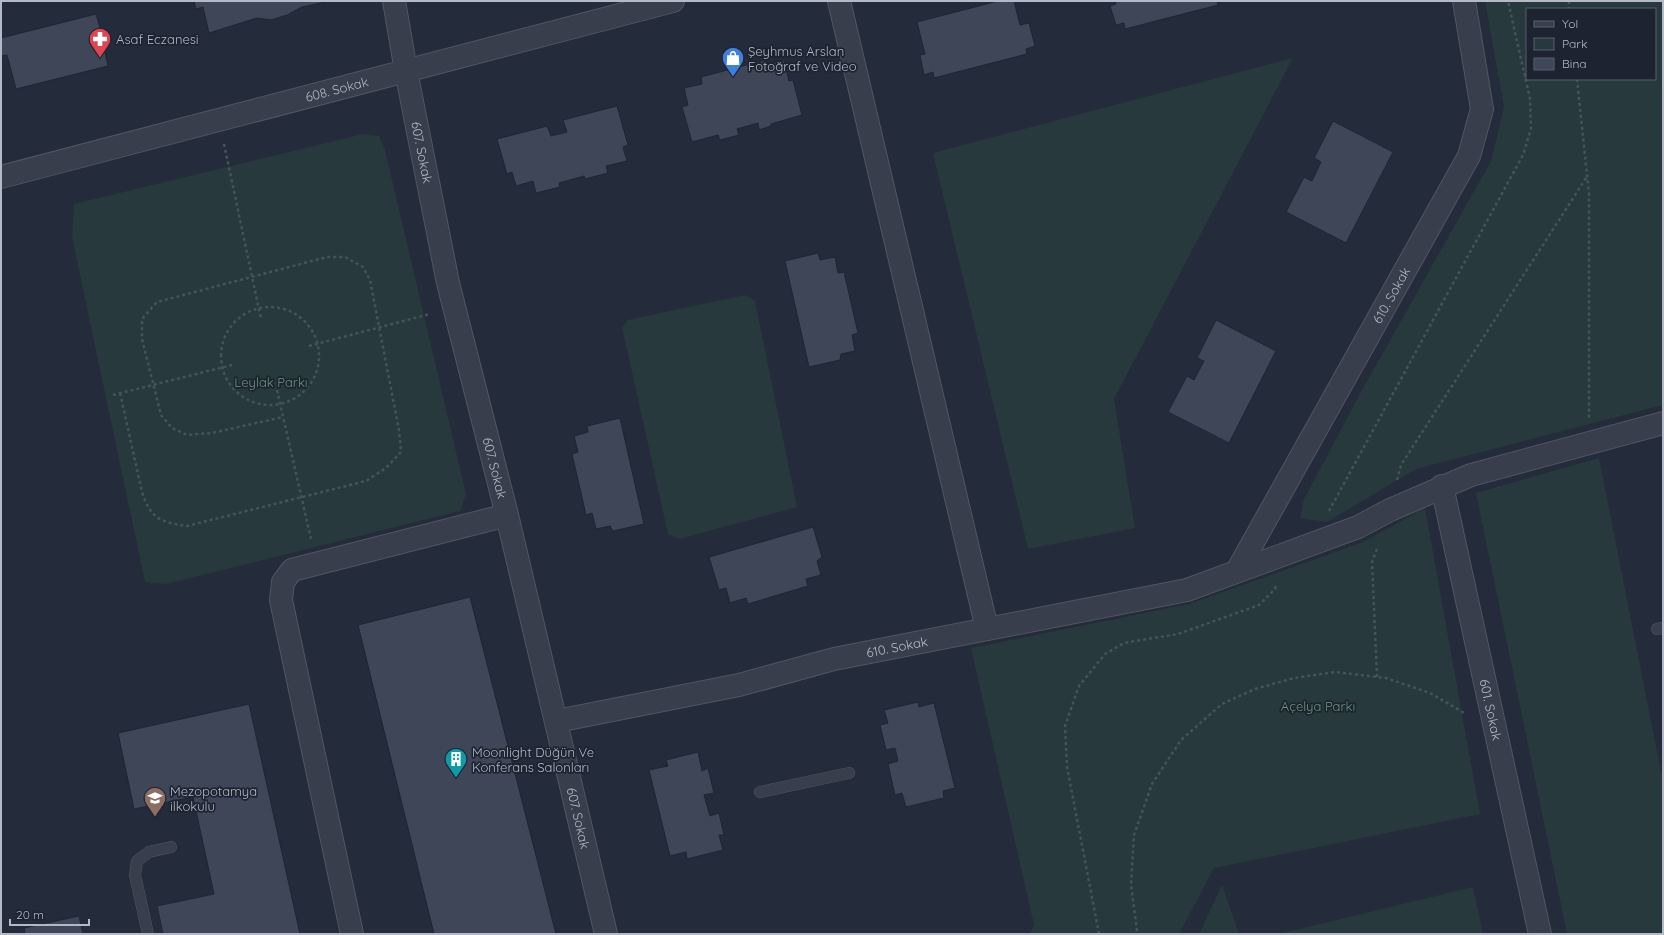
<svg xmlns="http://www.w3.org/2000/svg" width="1664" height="935" font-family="Quicksand,sans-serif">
<rect width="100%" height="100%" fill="#242b3a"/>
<path fill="#27393d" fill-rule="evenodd" d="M1485,1H1663V405L1416,469L1327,522L1300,518L1304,499L1361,392L1491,161L1504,107ZM1527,9H1655V79H1527Z
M1293,58L1114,399L1135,528L1028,549L933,153Z
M363,134L379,136L385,150L466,494L460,511L166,584L145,582L72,237L74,204Z
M745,295L755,301L797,507L679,539L668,534L622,327L628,320Z
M1599,458L1663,782V934H1567L1476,493Z
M1425,508L1480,814L1214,868L1179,934H1030L1034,925L971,648L1189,604L1363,542Z
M1222,885L1239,934H1199Z
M1473,887L1483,934H1279Z"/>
<path fill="#3e4657" stroke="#1f2532" d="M194,1H330L302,7L287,15L271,20L257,18L209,33L203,7L196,9Z
M998,1H1014L1020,25L1029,23L1035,46L1026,49L1027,54L934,78L933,72L924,75L920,55L925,54L917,22Z
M1115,1H1217L1218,5L1125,29L1124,23L1116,25L1110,6L1116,4Z
M96,14L101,32L107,30L110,41L103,43L108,66L16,89L7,55L1,56V38Z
M765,60L767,65L784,60L789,81L793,80L802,115L771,124V126L759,130L758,123L737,129L739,135L720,140L718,135L692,142L682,107L688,105L684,88L702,84L701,77Z
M617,106L628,145L623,147L627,161L606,166L608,173L585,179L584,176L559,183L560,187L536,193L533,181L516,186L512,172L507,174L497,139L547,126L551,136L567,132L563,120Z
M1333,121L1393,152L1346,243L1286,212L1304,177L1312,181L1321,162L1314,158Z
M818,253L820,260L835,257L838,273L844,272L858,333L852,335L855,351L841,354L840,360L809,367L785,261Z
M1216,320L1276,351L1229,443L1168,412L1187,376L1194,380L1204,361L1197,358Z
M620,418L644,524L613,531L610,526L596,529L592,513L586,515L572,454L578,452L574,436L588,432L587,426Z
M813,527L822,557L817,561L821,575L806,579L808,586L748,604L746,598L730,603L726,588L719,590L709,557Z
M470,597L556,934H434L358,625Z
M918,702L919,707L934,703L955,788L943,791L944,798L906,807L902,793L895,795L888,764L898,761L895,748L886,750L880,725L888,723L884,710Z
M249,704L300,934H163L157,906L214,894L193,797L134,809L118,733Z
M698,752L702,771L708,768L714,793L704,795L710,816L719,813L724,835H719L723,850L687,859L686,852L670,856L649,770L668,766L666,760Z
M79,916L83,934H25L24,928Z"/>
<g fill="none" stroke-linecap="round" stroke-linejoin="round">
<g stroke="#505663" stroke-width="12">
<path id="lane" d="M1657,629L1663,628
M760,792L849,773
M148,934L135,875L137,861L149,852L171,847"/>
</g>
<g stroke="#505663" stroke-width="24">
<g id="street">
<path id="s1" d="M394,1L406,71L448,283L507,515L606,934"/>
<path d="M839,1L987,629"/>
<path id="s2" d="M1,177L673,1"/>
<path id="s3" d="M1442,486L1540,934"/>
<path id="s4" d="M1237,571L1469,156L1482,109L1464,1"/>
<path id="s5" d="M557,721L739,685L834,659L1187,590L1358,527L1390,510L1471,475L1663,423"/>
<path d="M352,934L281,600L283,582L292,570L507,515"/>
</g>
</g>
<path stroke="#445459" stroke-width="2.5" stroke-dasharray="3 3" stroke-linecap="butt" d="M1569,1V9
M1577,79L1589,194V418
M224,144L261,319
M221 356a49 49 0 1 1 98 0a49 49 0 1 1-98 0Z
M309,346L430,314
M277,390L311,539
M120,393L142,492C151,519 160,522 187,526L366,481L386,468L401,452L399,430L370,280L363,267L345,257H327L157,302L142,319V339L161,415L172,428L187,435L212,433L283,417
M113,395L232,365
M1397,480L1401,465L1588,175
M1329,511L1523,155L1531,129L1530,99L1508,1
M1377,677L1372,562L1378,546
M1137,931L1131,885L1134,835L1152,784L1181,740L1222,704L1255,689L1294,678L1335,672L1386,678L1430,693L1466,714
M1099,934L1067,767L1065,726L1079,686L1105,654L1124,643L1178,634L1259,605L1275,589L1276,584"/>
<use href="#lane" stroke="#383e4b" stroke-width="11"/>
<use href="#street" stroke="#383e4b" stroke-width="22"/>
</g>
<defs>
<g id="pharmacy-pin" transform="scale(1.15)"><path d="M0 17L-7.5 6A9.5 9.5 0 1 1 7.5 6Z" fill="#e0444e" stroke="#1d2330"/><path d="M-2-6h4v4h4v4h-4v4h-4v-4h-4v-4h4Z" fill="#fff"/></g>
<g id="shop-pin" transform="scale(1.15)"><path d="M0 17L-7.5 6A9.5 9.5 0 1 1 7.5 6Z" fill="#3f7fe0" stroke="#1d2330"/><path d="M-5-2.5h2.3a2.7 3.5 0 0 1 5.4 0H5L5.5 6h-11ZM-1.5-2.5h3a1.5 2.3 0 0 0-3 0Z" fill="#fff"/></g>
<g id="building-pin" transform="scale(1.15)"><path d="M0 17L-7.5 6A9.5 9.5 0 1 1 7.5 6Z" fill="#0f9aa8" stroke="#1d2330"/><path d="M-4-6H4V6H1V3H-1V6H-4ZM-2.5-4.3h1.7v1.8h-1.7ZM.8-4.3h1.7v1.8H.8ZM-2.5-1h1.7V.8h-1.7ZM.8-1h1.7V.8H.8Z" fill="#fff"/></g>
<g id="school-pin" transform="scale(1.15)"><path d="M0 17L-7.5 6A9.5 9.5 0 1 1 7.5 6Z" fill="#8d6e63" stroke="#1d2330"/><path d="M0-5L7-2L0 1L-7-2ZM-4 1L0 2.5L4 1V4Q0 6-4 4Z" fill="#fff"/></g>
</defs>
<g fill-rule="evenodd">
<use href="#pharmacy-pin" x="100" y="39"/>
<use href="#shop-pin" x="733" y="58"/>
<use href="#building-pin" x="456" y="759"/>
<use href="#school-pin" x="155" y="798"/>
</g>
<g text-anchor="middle" stroke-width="3.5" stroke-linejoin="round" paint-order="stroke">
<g font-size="13" fill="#b3b9c6" stroke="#1d2330" text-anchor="start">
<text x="116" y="44">Asaf Eczanesi</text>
<text x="748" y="56">Şeyhmus Arslan<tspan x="748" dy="15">Fotoğraf ve Video</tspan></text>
<text x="472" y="757">Moonlight Düğün Ve<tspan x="472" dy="15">Konferans Salonları</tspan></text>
<text x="170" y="796">Mezopotamya<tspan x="170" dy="15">ilkokulu</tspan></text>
</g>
<g font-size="13" fill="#b3b9c6" stroke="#1d2330">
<text dy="5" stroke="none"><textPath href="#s2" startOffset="347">608. Sokak</textPath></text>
<text dy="5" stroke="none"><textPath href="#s1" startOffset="154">607. Sokak</textPath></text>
<text dy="5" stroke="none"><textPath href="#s4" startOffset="316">610. Sokak</textPath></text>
<text dy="5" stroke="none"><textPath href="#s1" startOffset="478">607. Sokak</textPath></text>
<text dy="5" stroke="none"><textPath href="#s5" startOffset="348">610. Sokak</textPath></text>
<text dy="5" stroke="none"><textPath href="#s3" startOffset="229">601. Sokak</textPath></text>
<text dy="5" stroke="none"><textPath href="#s1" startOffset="838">607. Sokak</textPath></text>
</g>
<g font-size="13" fill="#6c967a" stroke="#1d2330">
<text x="271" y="387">Leylak Parkı</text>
<text x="1318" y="711">Açelya Parkı</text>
</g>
</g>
<rect width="1664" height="935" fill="none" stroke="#b3b9c6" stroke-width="4"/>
<rect x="1526" y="8" width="130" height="72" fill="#1d2330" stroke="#595f6c"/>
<rect x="1534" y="21" width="20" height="6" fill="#383e4b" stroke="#595f6c"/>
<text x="1562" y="28" font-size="12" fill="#b3b9c6">Yol</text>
<rect x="1534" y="38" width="20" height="12" fill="#27393d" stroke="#595f6c"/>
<text x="1562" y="48" font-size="12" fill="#b3b9c6">Park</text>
<rect x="1534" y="58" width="20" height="12" fill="#3e4657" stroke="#595f6c"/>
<text x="1562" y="68" font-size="12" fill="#b3b9c6">Bina</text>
<path d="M10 919v6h79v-6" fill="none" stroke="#b3b9c6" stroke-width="2"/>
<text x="16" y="919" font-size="12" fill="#b3b9c6" stroke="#1d2330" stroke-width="3" paint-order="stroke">20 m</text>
</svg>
